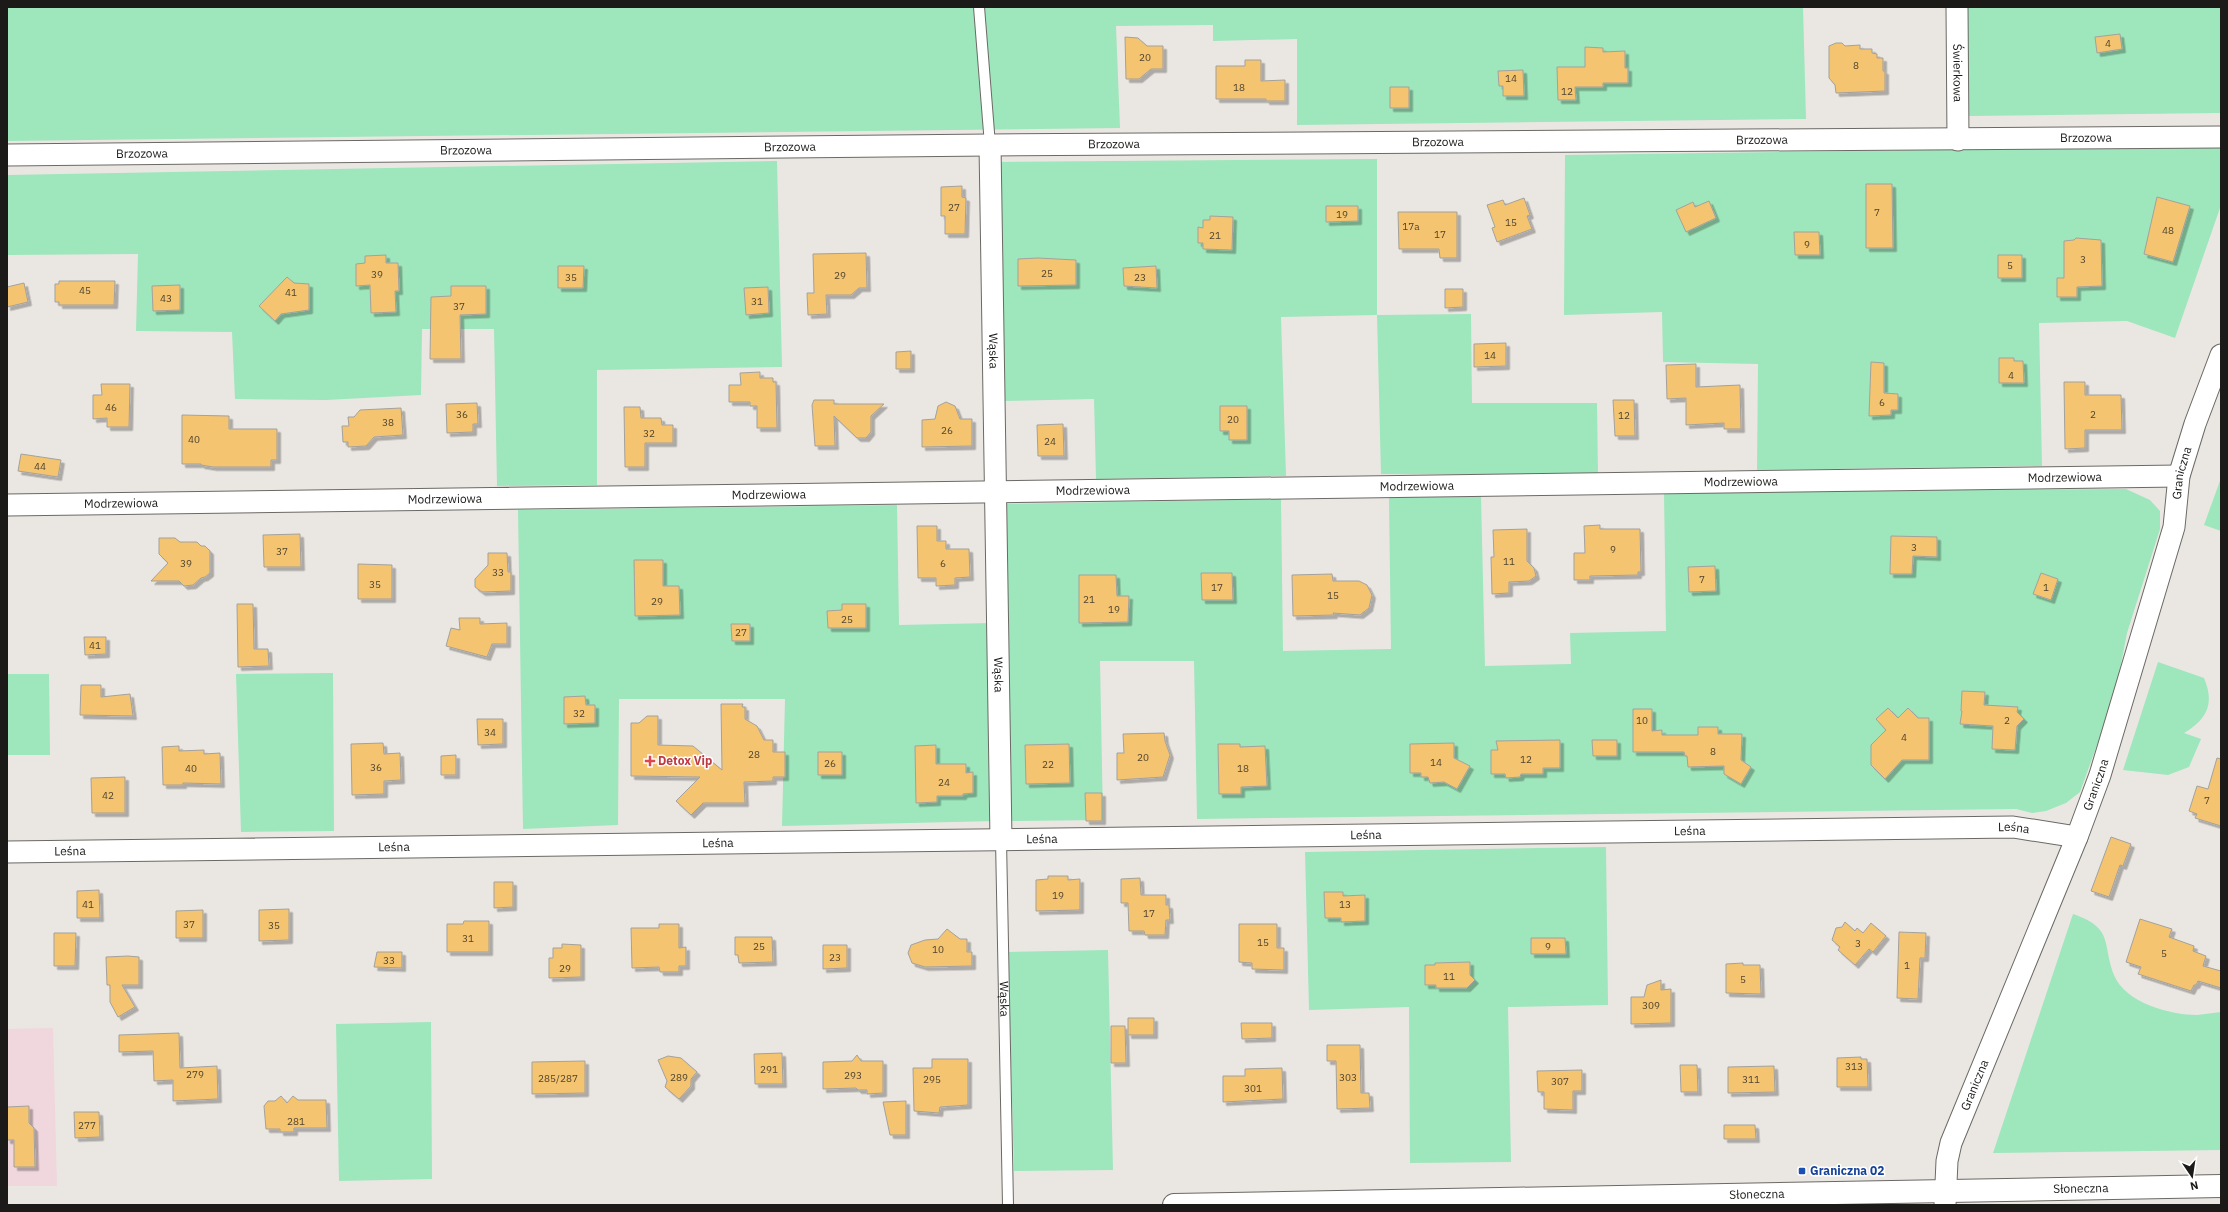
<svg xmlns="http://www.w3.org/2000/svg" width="2228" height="1212" font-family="'IBM Plex Sans',sans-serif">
<defs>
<filter id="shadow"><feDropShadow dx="3.5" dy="3.5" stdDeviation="0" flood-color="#0004"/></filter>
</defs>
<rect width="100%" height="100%" fill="#eae7e3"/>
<path fill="#f0d6dd" d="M53,1028L57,1186H7V1029Z"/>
<path fill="#9ee6bb" d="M7,7H1803L1806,119L1297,125V39L1213,41V25L1116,26L1120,128L7,141Z
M1967,7H2221V113L1969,116Z
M2221,146V205L2175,338L2127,321L2039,323L2042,466L1757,470L1758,364L1663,362L1662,312L1564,315L1565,155Z
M1377,159V315L1471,314L1472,403H1597L1598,475L1381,474L1377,315L1281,317L1286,476L1096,479L1094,399L1001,401L999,162Z
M777,161L782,367L597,370V485L497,486L494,329H422L421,395L326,400L235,399L232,332L136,331L138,254L7,255V175Z
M2221,478V531L2204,525Z
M2126,489L2150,500L2160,511V529L2127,633L2115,695L2080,792L2066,803L2046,811L2032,813L2016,809L1197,819L1194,661H1100L1103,820L1008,821L1002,504L1281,499L1283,651L1391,649L1389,498L1481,496L1485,666L1571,664L1570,633L1666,631L1664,492Z
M897,505L899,625L993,623L996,821L782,826L785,699H619L618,825L523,829L518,510Z
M2158,662L2204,678C2215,704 2207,719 2184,733L2201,739L2189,767L2168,775L2123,770Z
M333,673L334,831L241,832L236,674Z
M7,674H49L50,755H7Z
M1606,847L1608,1005L1508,1007L1511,1162L1410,1163L1409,1007L1309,1010L1305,852Z
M2073,914C2114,928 2102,943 2114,975C2125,1003 2171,1015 2197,1015C2205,1014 2213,1013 2221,1012V1150L1993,1153Z
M1108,950L1113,1170L1014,1171L1008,952Z
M431,1022L432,1179L339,1181L336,1024Z"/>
<path fill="#f4c470" stroke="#a3a19d" filter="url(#shadow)" d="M2120,34L2122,49L2097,53L2095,37Z
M1125,37L1138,38L1147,46H1163V69H1151L1139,79H1126Z
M1836,43H1842L1845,46L1860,45V49H1872V53L1877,54V58H1883V71H1885V91L1836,93L1835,85L1829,78V46Z
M1585,47L1603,48V52L1625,51V68H1628V83H1603V87H1575L1576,100H1558L1557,67H1585Z
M1245,60H1261V81L1285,80V101H1266V99H1216V66H1245Z
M1523,70L1524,96H1503V86H1499L1498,71Z
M1390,87H1409V108H1390Z
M1866,184H1892L1893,248H1866Z
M962,186V197L966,198L965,234H945V216H941V187Z
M2157,197L2190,206L2173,262L2144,254Z
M1524,198L1530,215L1527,216L1532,229L1497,242L1492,228L1495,227L1487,205L1503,200L1505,205Z
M1709,201L1716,218L1686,232L1676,210L1693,202L1695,207Z
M1326,206H1358V221L1326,222Z
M1398,212H1457V258H1440L1439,249H1399Z
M1210,216L1233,217L1232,250L1203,249V243H1198V227L1203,228V220H1210Z
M1794,232H1819L1820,255H1795Z
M2076,238L2101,240L2102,286L2077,287V297H2057V278H2064V241L2074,240Z
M866,253L867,288H859L851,295H826L827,314L808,315L807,293H814L813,254Z
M386,255V263H398L399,291H395L396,312L371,313L370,285L356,286V264L365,263V256Z
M1998,255H2022V278H1998Z
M1038,258L1076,260V285L1018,286V259Z
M558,266H584L583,288H558Z
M1156,266L1157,288L1124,286L1123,268Z
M287,277L294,283L309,284V310L281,314L275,321L259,306Z
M59,281H115L114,305H59V302H55V284H59Z
M24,283L28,302L7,307V287Z
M180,285V310L153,311L152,286Z
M451,286H486V314L460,315L461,359H430L431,297L451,296Z
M768,287L769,313L746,315L744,288Z
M1445,289H1463V307L1445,308Z
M1506,343V366L1474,367V344Z
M911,351V369H896V352Z
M1999,358H2014V361H2023L2024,383H1999Z
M1871,362L1884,363V393L1898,394V410H1891V415L1869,416Z
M1696,364V387L1740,385L1741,429H1724V423L1686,425V398L1667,399L1666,365Z
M760,372V378H773V382H776L777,428H757V406H750V402H729V385H741L740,373Z
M2064,382H2085V395H2121L2122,430H2085V448L2065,449Z
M101,384H130L129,427H107V418L93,419V395H102Z
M814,400H834V404H884L871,416V432L866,438H857L834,416L835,446H815L812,405Z
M1613,400H1634L1635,436H1615Z
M946,402L955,406L960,419H972V446L922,447V420L935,419L938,406Z
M477,403L478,424H473V432L447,433L446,404Z
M1220,406H1247V440H1229V431H1220Z
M624,407H640L641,418H661L662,425H673V443H645V467H625Z
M401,408L403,435L374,437L366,446L348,447V442H343L342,426H349L348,417H354L360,410Z
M182,415L229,416V429H277V460H271V467H213L201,465V464H182Z
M1063,424L1064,456H1038L1037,425Z
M21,454L61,460L58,477L18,471Z
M1600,525V529H1640L1641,572H1638V575L1590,576V580H1574V553H1585L1584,526Z
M917,526H937V541H946V549H969L970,577L955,578V585L936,586V578H918Z
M1527,529V561L1534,568L1536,576L1529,581L1509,582V593L1492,594L1491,557H1494L1493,530Z
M300,534L301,567H264L263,535Z
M1891,536L1937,537V557L1913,556L1912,574H1890Z
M159,538H175L180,542H197L201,546H205L210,551V573L205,577L201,578L193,585L184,586L179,581H151L168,563L159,554Z
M488,553H507L508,572H511V591L482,592L475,587V579L488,565Z
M634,560H663V586H679L680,615L635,616Z
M358,564L392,565V599H358Z
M1715,566L1716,591L1689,592L1688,567Z
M1201,573H1232L1233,600H1202Z
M2041,573L2058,579L2051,600L2033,594Z
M1332,574L1333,581H1359L1367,585L1372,595L1369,608L1360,615L1333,613L1334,615L1293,616L1292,575Z
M1079,575H1116L1117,596H1129L1128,622L1079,623Z
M237,604H253L254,649H268L269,666L238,667Z
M842,604H866V628H828L827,611L842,610Z
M459,618H480V624L507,623V644H492L487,657L446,646L451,628L460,630Z
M731,624H750V641H732Z
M84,637H106V654L85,655Z
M81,685H101V697L130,694L133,716L80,715Z
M1962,691L1985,692L1984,705L2018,707L2017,712L2024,719L2017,726L2015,750L1992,749L1993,726L1960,724L1962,711H1961Z
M585,696L586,705H595V723L564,724V697Z
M721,704H743L742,707H745V719L757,726L764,740H773V752H785V777H773V781L744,782L745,803H703L691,815L676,801L700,777L631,776V723H639L647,716H658V745L693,746L722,770Z
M1888,708L1898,718L1908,708L1918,718H1929V760H1902L1885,779L1871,765V745L1886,730L1876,719Z
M1633,709H1652V731L1662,730V735H1698V727H1718V734H1742L1741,760L1751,767L1741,784L1724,774V766L1688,767L1687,756H1685L1684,752H1633Z
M477,719H503V744L478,745Z
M1164,733L1165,741L1170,755L1163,777L1117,780V753H1124L1123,734Z
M1560,740V768H1543V774H1521L1520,777L1506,778L1505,774H1491V750H1498L1496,741Z
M1592,740H1617V756H1593Z
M383,743L384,754L400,753L401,780L384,781V794L352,795L351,744Z
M1454,743V758L1470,766L1457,789L1444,782L1430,783L1428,777H1421V773H1410V744Z
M1069,744L1070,783L1026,784L1025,745Z
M1218,744H1240V747L1265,746L1267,786L1241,787V794H1219Z
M936,745V764H966V773L973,772V793L963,794V796H937V802L916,803L915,746Z
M179,746V751L204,750V754L220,753L221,784L183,783V785H163L162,747Z
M818,752H842V775H818Z
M456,755V775H441V756Z
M2217,758L2221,759V826L2195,818L2197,814L2189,811L2197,786L2208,789Z
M125,777V813H92L91,778Z
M1085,793H1102V821H1086Z
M2111,837L2131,844L2123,866L2120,865L2109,897L2091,891Z
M1048,876H1068V880L1080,879V910L1036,911V880L1048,879Z
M1140,878L1141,895H1166V905H1169L1170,920H1166L1165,935H1145L1144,931H1129L1128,903H1121V879Z
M494,882H513V907L494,908Z
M99,890L100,918H77V891Z
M1324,892H1343V896L1365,895V921L1341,922V918H1325Z
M289,909V940L259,941V910Z
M203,910V938H176V911Z
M2140,919L2172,929L2169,937L2194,946L2193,951L2206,956L2203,966L2221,971V988L2198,981L2196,985H2194L2191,991L2138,974L2141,967L2126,962Z
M464,921H489V952H447V924H463Z
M1845,922L1855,931L1857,928L1863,933L1871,923L1886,936L1873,952L1869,949L1855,965L1838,950L1840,947L1832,940L1836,928L1842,927Z
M659,924H679V948L686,947V966H679V972H660L659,967L632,968L631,928H659Z
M1239,924H1277V948H1284V970L1252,969V963L1239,962Z
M947,929L960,939H967V952H972V966L925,967L912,963L908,953L911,945L925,940L938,939Z
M1899,932L1926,933L1925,958H1920L1918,999L1897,998Z
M54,933H76L75,966H54Z
M735,937H772L773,962L739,963L738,955H735Z
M1531,938H1565L1566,954H1531Z
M562,944L581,945V977L549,978V958H553V948H562Z
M823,945H847V968L823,969Z
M377,952H402V968L374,967Z
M128,956L139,957V985H122L135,1007L118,1017L110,1002V985H107L106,957Z
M1470,962V975L1475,980L1467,988H1436V985H1425V965H1435V963Z
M1743,963V965H1760L1761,994L1726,993V964Z
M1661,980V990L1671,989V1023L1631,1024V997H1644L1647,985Z
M1128,1018H1154V1035H1128Z
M1241,1023H1272V1038L1242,1039Z
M1111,1026H1125L1126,1063H1111Z
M179,1033L180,1068L217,1066L218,1099L173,1101V1080L154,1081L153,1051L119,1052V1035Z
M1327,1045H1360L1361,1093H1369L1370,1108L1337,1109L1336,1061H1327Z
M782,1053L783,1084H755L754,1054Z
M857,1055L861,1061H883V1093L867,1094V1090H858L856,1088L823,1089V1062L852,1061Z
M668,1056L681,1058L697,1072L691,1079V1086L679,1099L665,1087L667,1081L658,1060Z
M1861,1057V1059H1867L1868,1087H1837V1058Z
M932,1059H968V1105L940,1107L939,1113L914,1111L913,1068H932Z
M585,1061V1093L532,1094V1062Z
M1680,1065H1697L1698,1092H1681Z
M1774,1066L1775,1092L1728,1093V1067Z
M1282,1068L1283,1099L1223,1102V1076H1245V1069Z
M1582,1070V1091H1573V1110L1544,1109V1092H1538L1537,1071Z
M281,1096L287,1103L293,1096L298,1100H326L327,1128H294V1132H280V1129H266L264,1106L268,1101H275Z
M906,1101V1135H890L883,1102Z
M29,1106V1123L34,1128L35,1167H14V1140H7V1107Z
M74,1112H99L100,1137L75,1138Z
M1724,1125H1755L1756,1139H1724Z"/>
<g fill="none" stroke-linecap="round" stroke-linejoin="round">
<g stroke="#6b6965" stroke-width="12">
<g id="service">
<path d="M979,7L990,145"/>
<path id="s1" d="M1001,840L1008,1205"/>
</g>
</g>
<g stroke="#6b6965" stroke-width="23">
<g id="minor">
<path id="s2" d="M1957,7L1958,140"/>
<path id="s3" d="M990,145L1001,840"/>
<path id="s4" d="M7,155L990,145L2221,137"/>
<path id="s5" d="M7,505L2179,476"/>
<path id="s6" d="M7,852L2013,827L2077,837"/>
<path id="s7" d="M1945,1205L1947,1161L1951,1143L2077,837L2100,775L2174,527L2179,476L2195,424L2221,355"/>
</g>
</g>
<g stroke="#6b6965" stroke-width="24">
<g id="secondary">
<path id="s8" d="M1174,1205L2221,1186"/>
</g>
</g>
<use href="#service" stroke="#fff" stroke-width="10"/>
<use href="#minor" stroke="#fff" stroke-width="21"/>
<use href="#secondary" stroke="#fff" stroke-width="22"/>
</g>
<path fill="#e0444e" stroke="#fff" stroke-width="1.5" d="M648 755h4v4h4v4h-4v4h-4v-4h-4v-4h4z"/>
<rect fill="#1a4fb4" stroke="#fff" stroke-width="1.5" x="1798" y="1167" width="8" height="8" rx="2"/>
<g text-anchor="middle" stroke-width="3" stroke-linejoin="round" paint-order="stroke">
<g font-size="10" fill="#51442e">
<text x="2108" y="47">4</text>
<text x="1145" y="61">20</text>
<text x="1856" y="69">8</text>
<text x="1511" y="82">14</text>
<text x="1239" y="91">18</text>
<text x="1567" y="95">12</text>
<text x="954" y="211">27</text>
<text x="1877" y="216">7</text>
<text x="1342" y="218">19</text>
<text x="1511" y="226">15</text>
<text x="1411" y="230">17a</text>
<text x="2168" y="234">48</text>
<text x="1440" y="238">17</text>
<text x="1215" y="239">21</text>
<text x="1807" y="248">9</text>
<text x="2083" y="263">3</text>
<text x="2010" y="269">5</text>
<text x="1047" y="277">25</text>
<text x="377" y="278">39</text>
<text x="840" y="279">29</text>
<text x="571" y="281">35</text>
<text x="1140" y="281">23</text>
<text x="85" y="294">45</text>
<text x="291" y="296">41</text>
<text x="166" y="302">43</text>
<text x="757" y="305">31</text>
<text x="459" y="310">37</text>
<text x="1490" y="359">14</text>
<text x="2011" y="379">4</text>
<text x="1882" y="406">6</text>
<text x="111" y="411">46</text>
<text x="462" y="418">36</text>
<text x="2093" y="418">2</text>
<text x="1624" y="419">12</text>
<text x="1233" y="423">20</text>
<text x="388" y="426">38</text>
<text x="947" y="434">26</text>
<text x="649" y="437">32</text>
<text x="194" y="443">40</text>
<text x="1050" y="445">24</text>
<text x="40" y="470">44</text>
<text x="1914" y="551">3</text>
<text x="1613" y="553">9</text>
<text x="282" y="555">37</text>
<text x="1509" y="565">11</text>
<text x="186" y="567">39</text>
<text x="943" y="567">6</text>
<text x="498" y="576">33</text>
<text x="1702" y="583">7</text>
<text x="375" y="588">35</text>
<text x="1217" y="591">17</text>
<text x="2046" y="591">1</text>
<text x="1333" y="599">15</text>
<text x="1089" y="603">21</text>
<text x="657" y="605">29</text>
<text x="1114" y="613">19</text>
<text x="847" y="623">25</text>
<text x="741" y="636">27</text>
<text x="95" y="649">41</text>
<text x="579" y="717">32</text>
<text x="1642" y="724">10</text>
<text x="2007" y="724">2</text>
<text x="490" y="736">34</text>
<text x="1904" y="741">4</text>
<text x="1713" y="755">8</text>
<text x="754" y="758">28</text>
<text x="1143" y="761">20</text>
<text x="1526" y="763">12</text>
<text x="1436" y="766">14</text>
<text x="830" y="767">26</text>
<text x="1048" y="768">22</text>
<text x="376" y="771">36</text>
<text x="191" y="772">40</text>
<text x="1243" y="772">18</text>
<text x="944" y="786">24</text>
<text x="108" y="799">42</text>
<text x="2207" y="804">7</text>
<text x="1058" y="899">19</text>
<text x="88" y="908">41</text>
<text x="1345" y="908">13</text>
<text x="1149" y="917">17</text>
<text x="189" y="928">37</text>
<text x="274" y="929">35</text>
<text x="468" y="942">31</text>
<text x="1263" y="946">15</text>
<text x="1858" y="947">3</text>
<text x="759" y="950">25</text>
<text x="1548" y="950">9</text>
<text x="938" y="953">10</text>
<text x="2164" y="957">5</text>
<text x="835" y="961">23</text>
<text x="389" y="964">33</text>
<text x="1907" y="969">1</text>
<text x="565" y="972">29</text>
<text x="1449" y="980">11</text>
<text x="1743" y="983">5</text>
<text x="1651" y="1009">309</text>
<text x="1854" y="1070">313</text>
<text x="769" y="1073">291</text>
<text x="195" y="1078">279</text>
<text x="853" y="1079">293</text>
<text x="679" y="1081">289</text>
<text x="1348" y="1081">303</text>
<text x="558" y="1082">285/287</text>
<text x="932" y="1083">295</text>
<text x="1751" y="1083">311</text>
<text x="1560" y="1085">307</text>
<text x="1253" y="1092">301</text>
<text x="296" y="1125">281</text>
<text x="87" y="1129">277</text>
</g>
<g font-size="12" fill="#1b1a18" stroke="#fff">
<text dy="4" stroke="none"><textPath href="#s2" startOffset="66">Świerkowa</textPath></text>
<text dy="4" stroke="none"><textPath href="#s4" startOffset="2079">Brzozowa</textPath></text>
<text dy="4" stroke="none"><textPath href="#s4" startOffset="1755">Brzozowa</textPath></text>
<text dy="4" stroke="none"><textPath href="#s4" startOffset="1431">Brzozowa</textPath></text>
<text dy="4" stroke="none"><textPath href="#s4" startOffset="1107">Brzozowa</textPath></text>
<text dy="4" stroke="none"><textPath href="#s4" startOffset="783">Brzozowa</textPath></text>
<text dy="4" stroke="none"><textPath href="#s4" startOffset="459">Brzozowa</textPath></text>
<text dy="4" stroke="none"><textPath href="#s4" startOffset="135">Brzozowa</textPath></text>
<text dy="4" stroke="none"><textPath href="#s3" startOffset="206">Wąska</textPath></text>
<text dy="4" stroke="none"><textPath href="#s7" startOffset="773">Graniczna</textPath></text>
<text dy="4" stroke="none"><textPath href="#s5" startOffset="2058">Modrzewiowa</textPath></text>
<text dy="4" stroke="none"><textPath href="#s5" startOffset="1734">Modrzewiowa</textPath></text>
<text dy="4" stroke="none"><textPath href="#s5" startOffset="1410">Modrzewiowa</textPath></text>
<text dy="4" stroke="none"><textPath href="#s5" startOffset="1086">Modrzewiowa</textPath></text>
<text dy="4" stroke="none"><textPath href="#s5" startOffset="762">Modrzewiowa</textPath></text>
<text dy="4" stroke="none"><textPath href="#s5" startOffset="438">Modrzewiowa</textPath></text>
<text dy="4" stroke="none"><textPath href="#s5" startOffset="114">Modrzewiowa</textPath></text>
<text dy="4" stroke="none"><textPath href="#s3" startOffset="530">Wąska</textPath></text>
<text dy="4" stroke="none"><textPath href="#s7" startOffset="449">Graniczna</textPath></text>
<text dy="4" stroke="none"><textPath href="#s6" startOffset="2007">Leśna</textPath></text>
<text dy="4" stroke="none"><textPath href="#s6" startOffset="1683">Leśna</textPath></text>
<text dy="4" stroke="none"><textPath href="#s6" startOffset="1359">Leśna</textPath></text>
<text dy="4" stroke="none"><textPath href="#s6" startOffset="1035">Leśna</textPath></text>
<text dy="4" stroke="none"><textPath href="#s6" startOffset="711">Leśna</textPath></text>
<text dy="4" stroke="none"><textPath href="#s6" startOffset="387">Leśna</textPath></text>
<text dy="4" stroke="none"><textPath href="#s6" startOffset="63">Leśna</textPath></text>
<text dy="4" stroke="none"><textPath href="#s1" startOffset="159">Wąska</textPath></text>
<text dy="4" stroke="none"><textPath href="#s7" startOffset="125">Graniczna</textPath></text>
<text dy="4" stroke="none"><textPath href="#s8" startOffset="907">Słoneczna</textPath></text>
<text dy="4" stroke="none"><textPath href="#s8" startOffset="583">Słoneczna</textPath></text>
</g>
<g font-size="12" font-weight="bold" fill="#be3a42" stroke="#fff" text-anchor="start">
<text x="658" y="765">Detox Vip</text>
</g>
<g font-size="12" font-weight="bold" fill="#164399" stroke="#fff" text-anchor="start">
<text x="1810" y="1175">Graniczna 02</text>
</g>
</g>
<rect width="2228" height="1212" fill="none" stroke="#1b1a18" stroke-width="16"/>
<g transform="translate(2192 1176) rotate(167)" stroke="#ffffff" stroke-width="3" paint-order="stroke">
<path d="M0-3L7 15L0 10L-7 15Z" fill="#1b1a18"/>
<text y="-6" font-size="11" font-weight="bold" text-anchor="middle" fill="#1b1a18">N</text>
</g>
</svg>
